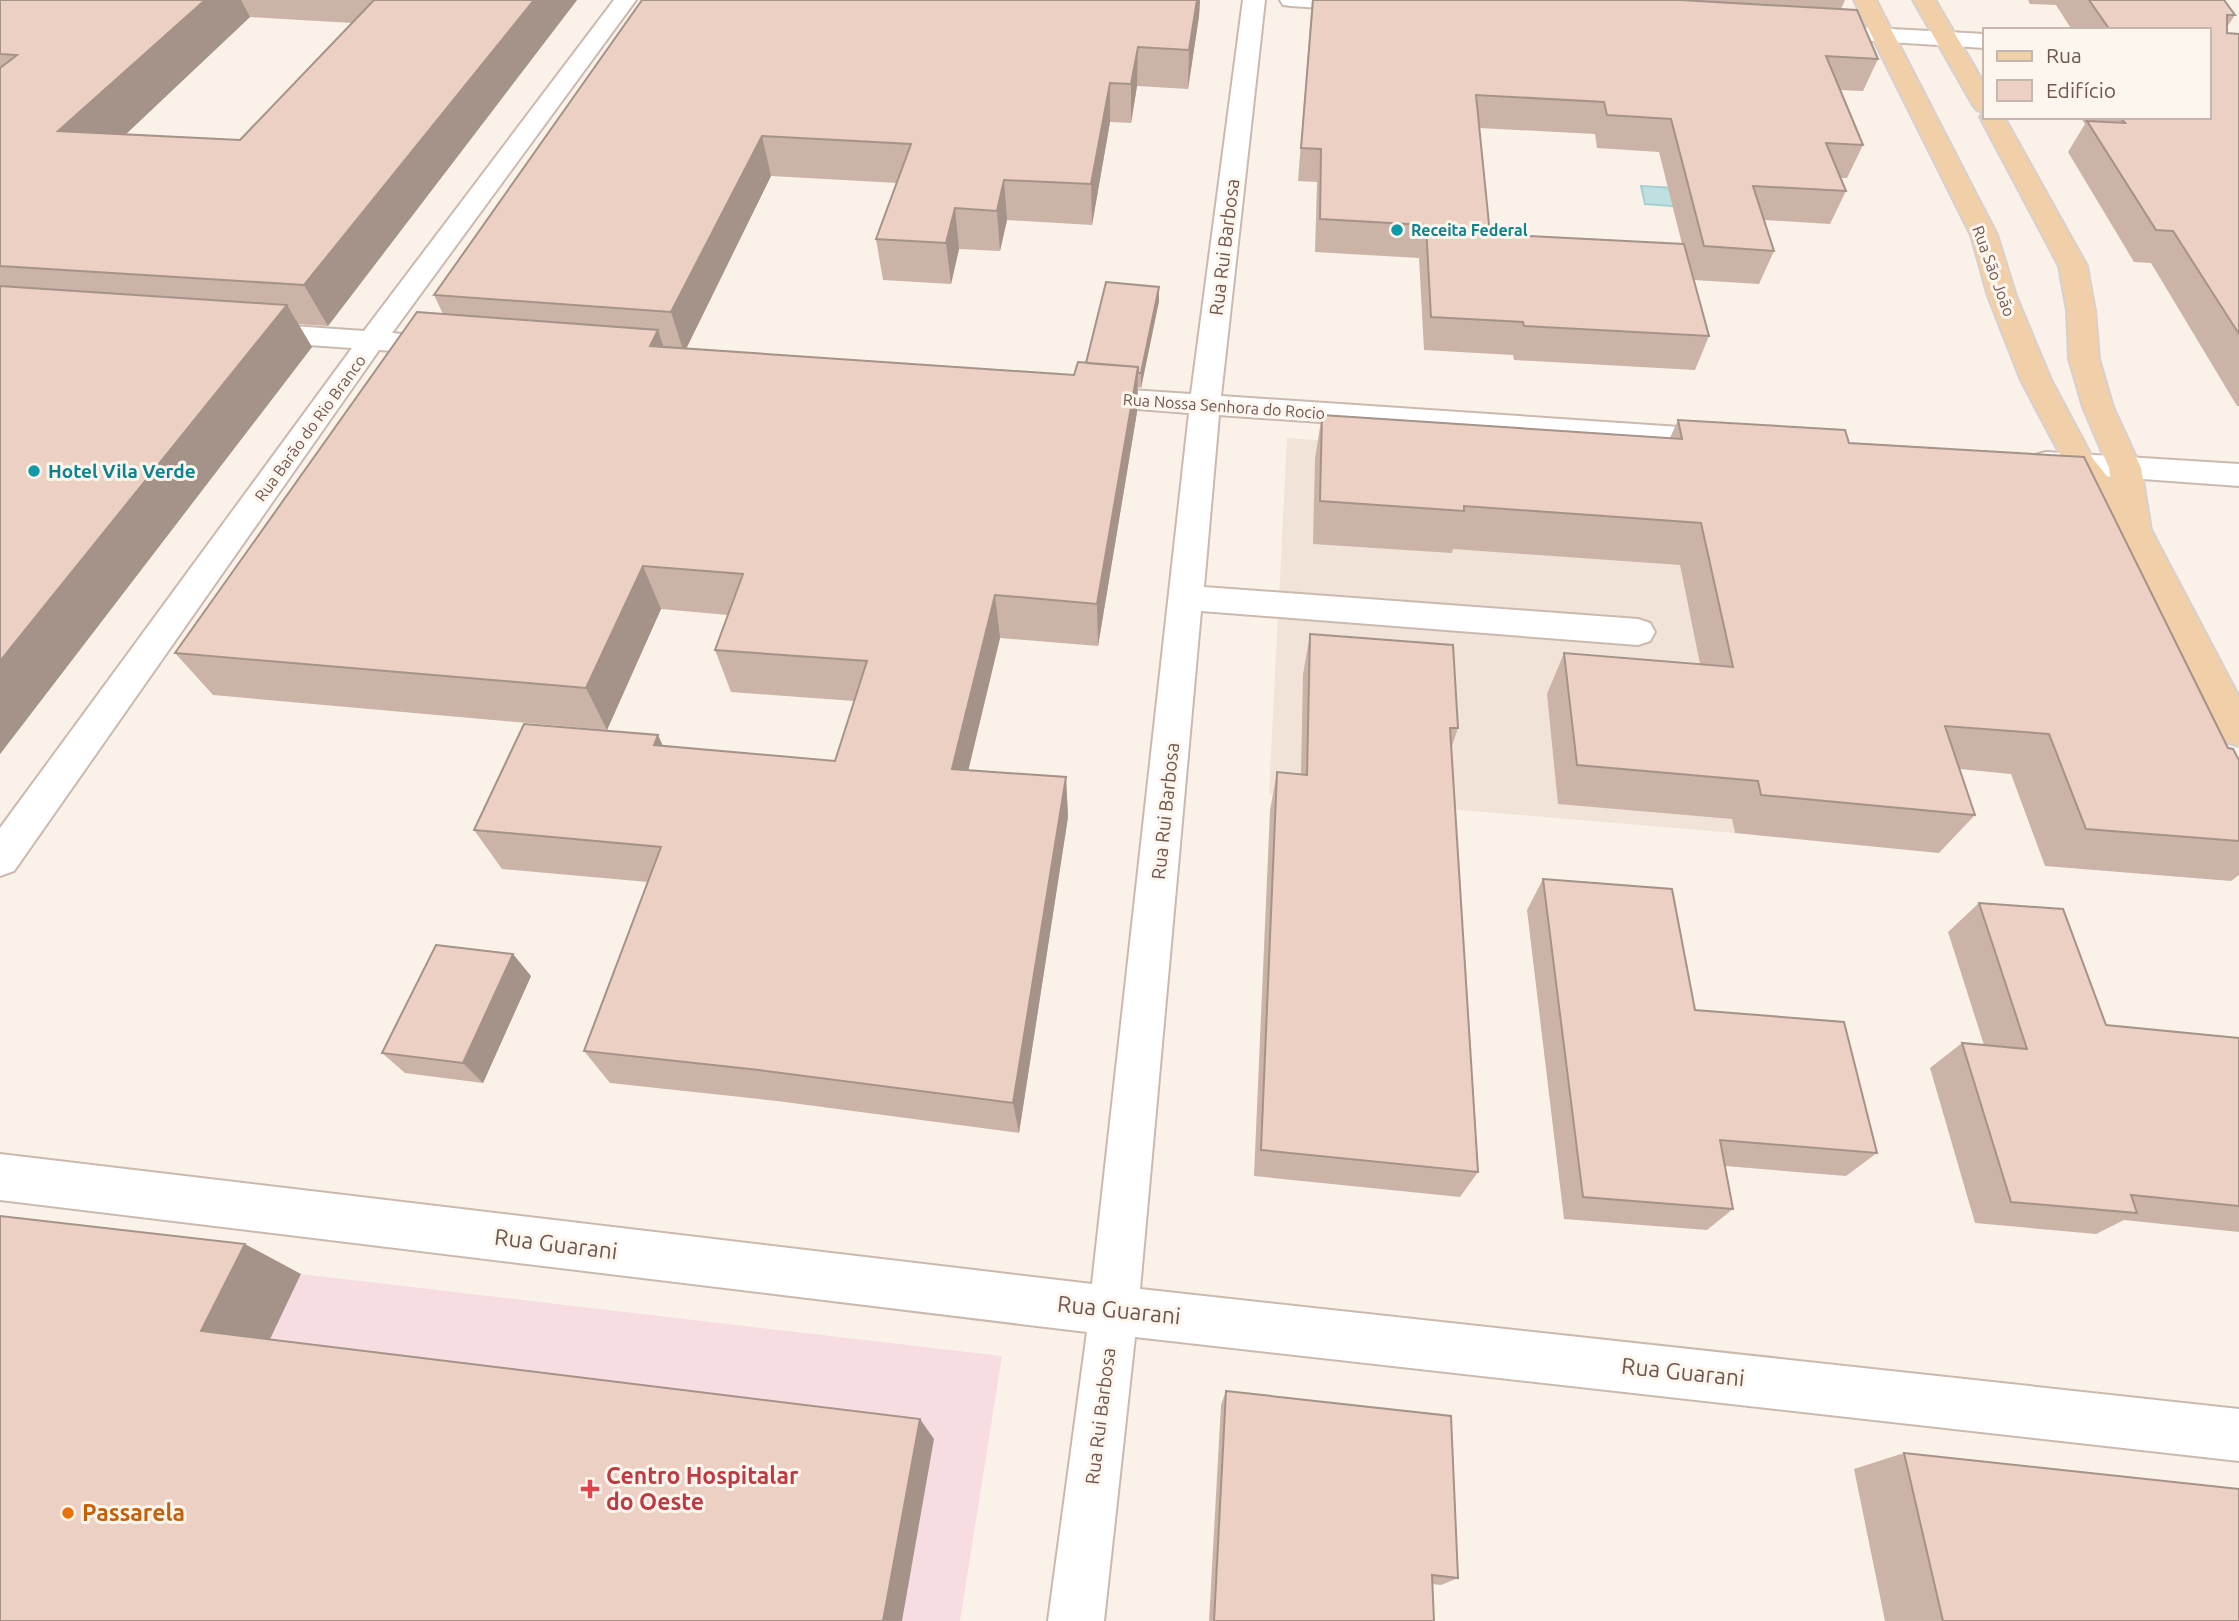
<svg xmlns="http://www.w3.org/2000/svg" width="2239" height="1621" font-family="Ubuntu,sans-serif">
<rect width="100%" height="100%" fill="#faf2e8"/>
<path fill="#f1e3d8" d="M1287,438L1659,463L1735,833L1269,794Z"/>
<path fill="#f7dde2" d="M301,1274L1002,1356L960,1621H135Z"/>
<path fill="#bfe0e1" stroke="#a6cfd2" stroke-width="2" d="M1641,186L1707,190L1712,209L1645,204Z"/>
<g fill="none" stroke-linecap="round" stroke-linejoin="round">
<g stroke="#cbb9af" stroke-width="4">
<path id="minor" d="M614,0H636L392,333L456,340L460,346L456,352L446,355L379,350L14,871L0,876V828L352,348L251,341L241,338L237,332L241,326L251,323L364,331Z
M1243,0H1265L1221,396L1724,430L1735,433L1739,440L1735,447L1724,450L1219,415L1204,587L1638,619L1650,623L1655,632L1650,641L1638,645L1201,611L1140,1289L2239,1409V1461L1135,1337L1104,1621H1048L1087,1332L0,1200V1154L1092,1284L1189,413L1085,405L1074,403L1070,396L1074,389L1085,387L1191,394Z
M1280,0H1371L1376,5L1373,10L1365,11L1291,6L1283,5Z
M1817,25L1985,34V48L1809,37L1806,32L1809,27Z
M2046,452L2239,464V486L2046,472L2035,469L2030,462L2035,455Z"/>
</g>
<g stroke="#d7d0ce" stroke-width="4">
<path id="major" d="M1854,0H1876L1997,235L2016,296L2051,380L2093,459L2111,481L2109,468L2083,407L2069,359L2067,311L2059,266L1980,117L1984,112L1977,110L1973,105L1913,0H1935L1985,85V117H2004L2087,266L2095,311L2099,359L2113,407L2141,468L2151,530L2239,697V746L2226,742L2122,538L2069,471L2021,380L1988,296L1971,235Z"/>
</g>
<use href="#minor" fill="#fff" fill-rule="evenodd"/>
<use href="#major" fill="#f1cfa9" fill-rule="evenodd"/>
</g>
<path fill="#cbb3a8" fill-rule="evenodd" d="M0,0H577L328,326L298,324L312,347L0,754ZM250,17L352,23L240,140L125,134Z
M642,0H1200L1199,16L1188,89L1137,86L1131,123L1110,122L1092,225L1007,220L1000,251L959,249L951,284L883,280L876,239L897,183L771,176L686,349L1074,375L1086,363L1159,301L1141,388L1138,387L1137,412L1098,646L1000,638L968,771L1066,777L1068,817L1019,1133L777,1101L610,1083L584,1051L648,882L502,869L474,830L663,746L835,761L854,701L731,692L715,650L728,615L661,609L607,730L213,695L175,653L443,314L434,295Z
M1312,0H1845L1841,9L1878,59L1863,91L1840,90L1863,145L1847,178H1840L1846,191L1830,224L1764,220L1774,251L1759,284L1694,280L1709,336L1695,370L1514,360L1513,355L1424,350L1419,258L1315,252L1317,182L1298,181ZM1479,128L1595,134L1597,148L1659,152L1682,244L1490,234Z
M2028,0H2224L2235,15L2227,27V33L2239,34V406H2237L2151,263L2134,262L2068,152L2085,124L2080,117H2209V30H2072L2056,5L2030,4Z
M1322,415L1670,438L1678,420L1849,443L2228,748L2239,760V875L2231,881L2045,866L2011,774L1960,769L1975,815L1939,853L1735,833L1732,819L1558,804L1547,694L1564,653L1700,664L1680,565L1453,549L1452,553L1313,544L1315,458Z
M1310,634L1458,728L1451,749L1478,1172L1460,1197L1254,1176L1270,810L1277,772L1301,775L1303,674Z
M1543,879L1695,1010L1877,1153L1846,1176L1725,1166L1733,1209L1707,1230L1564,1219L1527,910Z
M1979,903L2106,1025L2239,1038V1232L2124,1220L2096,1234L1975,1223L1930,1068L1962,1043L1984,1045L1948,932Z
M531,976L483,1083L405,1073L382,1053Z
M1226,1391L1458,1578L1441,1585L1432,1584L1434,1621H1209L1221,1405Z
M1904,1453L2239,1621H1885L1854,1469Z"/>
<path fill="#a59288" d="M205,0H241L250,17L86,172L58,131Z
M534,0H577L328,326L304,285Z
M1197,0H1200L1199,16L1188,89L1189,50Z
M1138,47L1137,86L1131,123V84Z
M1110,83V122L1092,225L1091,184Z
M762,136L771,176L684,353L671,312Z
M1004,180L1007,220L1000,251L997,211Z
M955,208L959,249L951,284L946,243Z
M1159,287V301L1141,388V373Z
M287,305L312,347L0,754V661Z
M658,330L673,375L650,346Z
M1138,367L1137,412L1098,646L1097,604Z
M643,566L661,609L607,730L586,688Z
M995,595L1000,638L959,809L952,769Z
M658,735L677,776L654,745Z
M1066,777L1068,817L1019,1133L1013,1103Z
M513,954L531,976L483,1083L463,1063Z
M245,1244L301,1274L262,1356L201,1331Z
M920,1419L934,1439L902,1621H883Z"/>
<path fill="#ecd0c3" stroke="#a59288" stroke-width="2" d="M0,0H205L58,131L240,140L374,0H534L304,285L0,266V68L17,55L0,54Z
M642,0H1197L1189,50L1138,47L1131,84L1110,83L1091,184L1004,180L997,211L955,208L946,243L876,239L911,144L762,136L671,312L434,295Z
M1313,0H1680L1857,10L1878,59L1826,56L1863,145L1826,143L1846,191L1753,186L1774,251L1704,246L1671,119L1607,115L1604,102L1476,95L1490,234L1684,244L1709,336L1524,326L1523,322L1431,317L1426,225L1320,219L1321,149L1301,148Z
M2089,0H2224L2235,15H2227V33L2239,34V334L2173,231L2156,230L2087,121L2125,123L2120,117H2209V30H2110Z
M1106,282L1159,287L1141,373H1138V367L1086,363Z
M0,286L287,305L0,661Z
M417,312L658,330L650,346L1074,375L1078,362L1138,367L1097,604L995,595L952,769L1066,777L1013,1103L759,1070L584,1051L661,847L474,830L524,724L658,735L654,745L835,761L867,661L715,650L743,574L643,566L586,688L175,653Z
M1322,415L1682,439L1678,420L1845,430L1849,443L2084,457L2228,748L2233,749L2239,760V841L2086,829L2049,734L1945,726L1975,815L1761,795L1758,781L1577,765L1564,653L1733,667L1701,523L1464,506V511L1320,501Z
M1310,634L1453,645L1458,728H1450L1478,1172L1261,1150L1277,772L1307,775Z
M1543,879L1672,889L1695,1010L1844,1022L1877,1153L1720,1140L1733,1209L1583,1197Z
M1979,903L2063,909L2106,1025L2239,1038V1206L2131,1195L2137,1213L2011,1202L1962,1043L2027,1049Z
M436,945L513,954L463,1063L382,1053Z
M0,1216L245,1244L201,1331L920,1419L883,1621H0Z
M1226,1391L1451,1416L1458,1578L1432,1575L1434,1621H1214Z
M1904,1453L2239,1489V1621H1943Z"/>
<g fill="#0f9aa8" stroke="#fdf6ee" stroke-width="2.5">
<circle cx="1397" cy="230" r="7"/>
<circle cx="34" cy="471" r="7"/>
</g>
<path fill="#e0444e" stroke="#fdf6ee" stroke-width="2.5" d="M586.5 1478.5h7v7h7v7h-7v7h-7v-7h-7v-7h7z"/>
<circle fill="#e8710a" stroke="#fdf6ee" stroke-width="2.5" cx="68" cy="1513" r="7"/>
<g text-anchor="middle" stroke-width="6" stroke-linejoin="round" paint-order="stroke">
<g font-size="16" font-weight="bold" fill="#0d838f" stroke="#fdf6ee" text-anchor="start">
<text x="1411" y="236">Receita Federal</text>
</g>
<g font-size="16" fill="#71584f" stroke="#fdf6ee">
<text transform="translate(1994 271) rotate(70)" y="6">Rua São João</text>
<text transform="translate(1224 406) rotate(4)" y="6">Rua Nossa Senhora do Rocio</text>
<text transform="translate(310 428) rotate(-54)" y="6">Rua Barão do Rio Branco</text>
</g>
<g font-size="19" fill="#71584f" stroke="#fdf6ee">
<text transform="translate(1224 247) rotate(-83)" y="7">Rua Rui Barbosa</text>
<text transform="translate(1165 811) rotate(-84)" y="7">Rua Rui Barbosa</text>
<text transform="translate(1100 1416) rotate(-83)" y="7">Rua Rui Barbosa</text>
</g>
<g font-size="19" font-weight="bold" fill="#0d838f" stroke="#fdf6ee" text-anchor="start">
<text x="48" y="478">Hotel Vila Verde</text>
</g>
<g font-size="23" fill="#71584f" stroke="#fdf6ee">
<text transform="translate(556 1244) rotate(7)" y="8">Rua Guarani</text>
<text transform="translate(1119 1310) rotate(6)" y="8">Rua Guarani</text>
<text transform="translate(1683 1372) rotate(6)" y="8">Rua Guarani</text>
</g>
<g font-size="23" font-weight="bold" fill="#be3a42" stroke="#fdf6ee" text-anchor="start">
<text x="606" y="1484">Centro Hospitalar<tspan x="606" dy="26">do Oeste</tspan></text>
</g>
<g font-size="23" font-weight="bold" fill="#c56008" stroke="#fdf6ee" text-anchor="start">
<text x="82" y="1521">Passarela</text>
</g>
</g>
<rect x="1983" y="28" width="228" height="91" fill="#fdf6ee" stroke="#c5b7ae" stroke-width="2"/>
<rect x="1997" y="51" width="35" height="10" fill="#f1cfa9" stroke="#c5b7ae" stroke-width="2"/>
<text x="2046" y="63" font-size="21" fill="#71584f">Rua</text>
<rect x="1997" y="80" width="35" height="21" fill="#ecd0c3" stroke="#c5b7ae" stroke-width="2"/>
<text x="2046" y="98" font-size="21" fill="#71584f">Edifício</text>
</svg>
